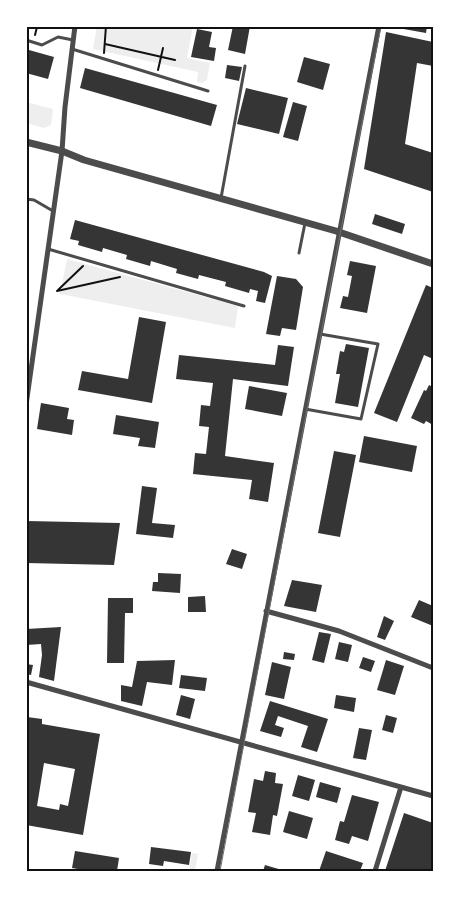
<svg xmlns="http://www.w3.org/2000/svg" width="459" height="897" font-family="'Golos Text',sans-serif">
<rect width="100%" height="100%" fill="#fff"/>
<path fill="#eee" d="M97,26H193L187,58L210,63L207,80L202,83L197,82L198,72L93,49Z
M26,102L53,109L51,125L44,128L26,123Z
M67,259L238,306L235,328L60,294Z
M192,853L198,854L195,871H189Z"/>
<path fill="#353535" fill-rule="evenodd" d="M233,26H250L245,54L228,50Z
M398,26H427L426,33L398,28Z
M197,29L212,32L209,47L216,48L214,61L191,57Z
M386,32L433,42V66L417,63L405,144L433,153V192L364,169Z
M29,50L54,57L48,79L26,73V52L29,53Z
M304,57L330,64L323,90L297,82Z
M227,65L242,67L239,81L225,78Z
M85,68L217,105L211,126L80,88Z
M246,88L288,98L279,134L237,124Z
M293,102L307,106L298,141L283,137Z
M375,214L405,224L402,234L372,224Z
M75,220L264,272L272,276L265,303L256,301L258,291L250,289L249,293L225,286L226,282L199,275L198,279L176,273L177,269L151,261L150,266L126,259L127,255L103,248L102,252L78,245L79,241L70,239Z
M350,261L376,266L367,313L340,308L343,296L348,297L352,276L347,275Z
M277,276L296,279L303,287L296,330L282,328L280,336L266,334Z
M426,285L433,288V359L424,355L397,422L374,413Z
M139,317L166,322L152,403L78,390L82,371L128,379Z
M346,344L369,348L358,407L335,403L340,374H336L340,351L344,352Z
M278,345L294,347L288,386L233,379L225,456L274,463L268,502L249,499L252,480L193,474L195,453L206,454L209,427L199,426L201,405L210,406L213,383L176,379L179,355L275,365Z
M429,385L433,387L431,410L433,411V425L426,421L424,424L411,418L424,390L426,391Z
M249,386L287,393L282,416L245,409Z
M41,403L69,408L67,419L74,420L72,435L37,429Z
M116,415L159,422L155,448L138,446L140,438L113,434Z
M364,436L417,446L412,472L359,462Z
M334,451L356,455L340,537L318,533Z
M142,486L157,488L152,523L175,525L173,538L136,534Z
M27,521L120,523L114,565L26,563Z
M232,549L247,554L242,569L226,564Z
M158,573L181,574L180,593L152,591L153,582H158Z
M292,580L322,585L316,612L284,606Z
M205,596L206,612H188V597Z
M108,598H133V613H125L124,663H107Z
M419,600L433,606V626L411,617Z
M384,616L394,621L385,640L377,637Z
M61,627L54,681L39,677L42,655L41,644L26,645V629Z
M319,632L331,634L324,663L312,660Z
M339,642L352,645L348,662L335,659Z
M284,652L295,654L294,660L283,659Z
M363,657L375,661L371,672L359,668Z
M175,660L172,685L147,682L142,706L121,701V685L132,687L137,661Z
M386,660L404,666L395,695L377,690Z
M272,662L291,667L284,699L265,695Z
M26,664L33,665L31,675L26,674Z
M181,675L207,678L205,691L179,688Z
M181,695L195,699L190,719L176,715Z
M336,695L356,698L354,712L334,708Z
M270,701L328,719L317,752L301,747L308,726L278,716L275,725L284,728L281,737L260,731Z
M386,715L397,718L393,733L382,730Z
M27,717L42,719V724L100,734L83,835L26,825ZM44,763L75,769L68,806L60,804L59,810L37,806Z
M359,728L372,730L366,760L353,758Z
M265,771L276,773L275,783L283,784L277,816L273,815L270,835L252,832L256,813L248,812L254,779L263,781Z
M298,775L315,780L309,801L292,796Z
M320,782L341,788L337,803L316,797Z
M352,795L379,802L368,841L352,836L349,844L335,840L340,821L344,822Z
M289,811L313,818L307,839L283,832Z
M404,813L433,823V871H385Z
M151,847L191,852L189,865L164,861L163,866L149,864Z
M75,851L119,858L117,871H89L72,868Z
M326,851L363,863L360,871H319Z
M265,865L282,870V871H263Z"/>
<g fill="none" stroke-linecap="round" stroke-linejoin="round">
<path stroke="#111" stroke-width="2" d="M33,26L37,27L35,35
M105,44L175,60
M104,53L106,26
M158,70L163,48
M58,290L83,266
M57,291L120,277"/>
<path stroke="#4c4c4c" stroke-width="3" d="M26,40L42,45L58,37L73,40
M72,49L208,91
M221,198L245,66
M26,199L34,200L53,211
M48,249L244,306
M299,253L305,223
M305,409L361,419L378,344L320,334"/>
<path stroke="#4c4c4c" stroke-width="5" d="M26,405L62,151L65,107L75,26
M266,611L339,631L433,668
M26,682L433,796
M217,871L379,26
M375,871L401,787"/>
<path stroke="#4c4c4c" stroke-width="7" d="M26,142L62,151L84,160L336,231L433,264"/>
<path stroke="#707070" stroke-width="1" d="M220,871L337,250L381,26"/>
</g>
<rect width="459" height="897" fill="none" stroke="#ffffff" stroke-width="55"/>
<rect x="28" y="28" width="404" height="842" fill="none" stroke="#111" stroke-width="2"/>
</svg>
